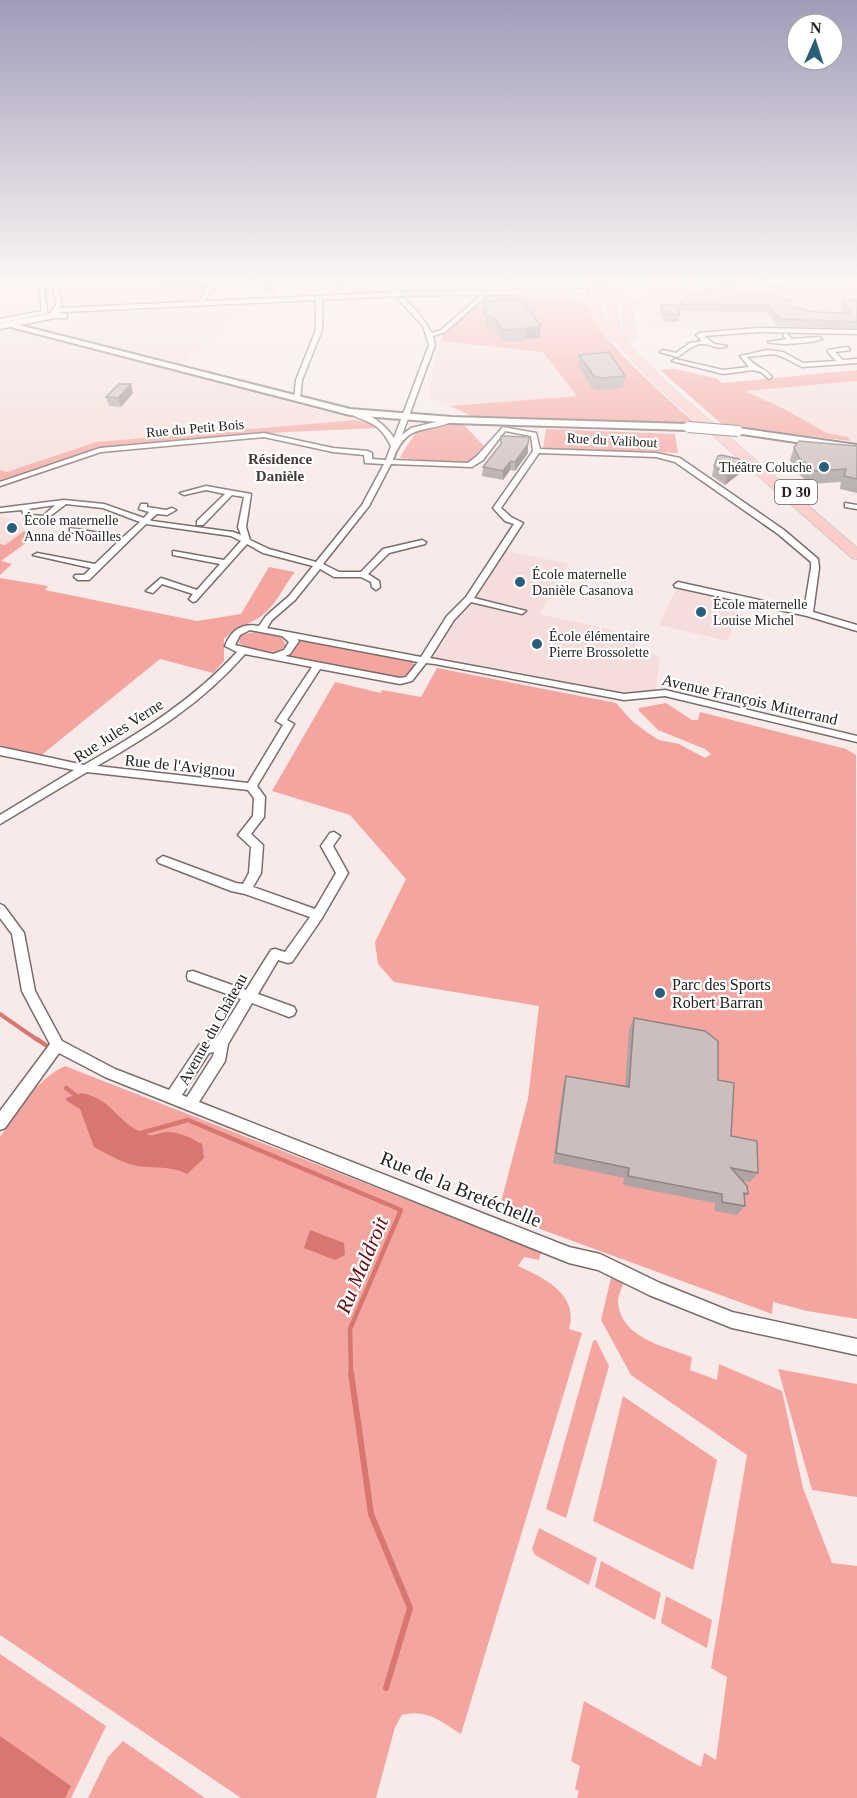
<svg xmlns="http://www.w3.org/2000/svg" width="857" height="1798" font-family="Georgia,serif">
<rect width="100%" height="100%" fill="#f8eae9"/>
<path fill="#f4ddda" d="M167,279H215L201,302L95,306L67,304L63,284H163Z
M672,279H857V331L776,329L774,327L726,331L650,330L648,319L652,311L659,309L661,299L684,295V286Z
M478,297L458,313L424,314L418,305L419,301L427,298Z
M251,304L180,365L62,333L70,322L71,315L80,313Z
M3,328L20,329L356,420L96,442L7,472L0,470V329Z
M447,340L543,352L578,396L450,406L429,398L435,358L441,341Z
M857,381V443L850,441L848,437L827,433L782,408L744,391Z
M0,516L25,524L24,531L5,545L0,544Z
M502,550L569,564L539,614L615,631L660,658L655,692L624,697L424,660Z
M678,585L741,599L728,641L659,625Z"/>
<path fill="#f4a59f" d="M585,279H614L608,294L590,290L582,283Z
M559,292L588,305C586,327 677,408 697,424L471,416L450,406L577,396L543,352L441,341L443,334L486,296Z
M675,369L716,378L722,383L857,370V381L745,391L782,408L827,433L848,437L850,441L724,426L660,370Z
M356,420L381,428L287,432L101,448L0,481V470L7,472L96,442Z
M463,424L484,446L467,464L400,458C420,422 424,425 463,424Z
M546,429L675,434L678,453L543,448Z
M24,531L37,535L1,561L12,564L0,575V544L5,545Z
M269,567L295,572C283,587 276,606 260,617C246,626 236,625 224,639V661L213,673L160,659L39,757L0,745V578L48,586L45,590L197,621L241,614Z
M254,632L281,637L286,645C278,657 250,651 239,643L241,635Z
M300,638L411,661L415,665L409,674L396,678L287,658Z
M437,668L616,703L632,721L648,733L659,740L679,744L705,758L711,754L705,749L658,730L639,711V708L666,703L692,720H698L700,712L846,749L856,755L857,1319L807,1311L773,1302L772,1314L510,1218L501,1202L528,1099L539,1006L394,982L378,964L375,942L406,879L350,815L272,791L335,682L381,693L382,690L421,697Z
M65,1066L541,1252L539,1260L524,1257L518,1266C544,1278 579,1294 569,1329L582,1333L461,1734C442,1722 426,1708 402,1715L395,1727L376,1798H241L0,1635V1137C18,1112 35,1080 65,1066Z
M611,1278L623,1283C622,1288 618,1296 618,1301C620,1338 664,1346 692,1357L690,1370L717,1380L719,1364L782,1391L803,1488L832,1563L857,1566V1798H577L579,1791L575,1789L580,1766L571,1761L584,1701L701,1767L704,1753L716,1760L727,1677L711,1668L747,1455L631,1375L601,1320Z
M596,1340L609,1366L566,1518L546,1509L593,1341Z
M778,1369L857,1384V1497L812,1490Z
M623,1396L717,1460L693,1570L593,1521Z
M539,1528L597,1558L589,1585L535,1555L532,1549Z
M601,1561L661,1593L655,1620L595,1587Z
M666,1596L712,1620L707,1648L661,1623Z
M0,1654L106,1726L71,1798H0Z
M123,1741L205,1798H88L108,1757Z"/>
<path fill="#d87670" d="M81,1093C115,1099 117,1126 149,1135C155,1136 161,1132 167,1132C180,1132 191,1138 202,1144L204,1158L187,1174C173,1167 162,1168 147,1167C129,1167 109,1155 94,1147L80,1109L67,1101L66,1098Z
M310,1230L344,1243L345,1255L335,1260L304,1248Z
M0,1736L71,1786L65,1798H0Z"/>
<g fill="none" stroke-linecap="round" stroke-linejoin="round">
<path stroke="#d87670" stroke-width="4" d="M0,1014L39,1041"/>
<path stroke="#d87670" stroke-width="4.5" d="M37,1039L47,1046
M66,1088L78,1097
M141,1133L188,1120L401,1210L350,1329L351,1375"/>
<path stroke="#d87670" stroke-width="6" d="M351,1373L371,1514L410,1608L386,1688"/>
<g stroke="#796d6b" stroke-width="3">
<path id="minor" d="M39,279H44L47,313L0,323V319L42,311Z
M52,279H57L62,305L55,314L52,312L56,305Z
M213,279H218L202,305H198Z
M384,279H389L401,295H397Z
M736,279H743L754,282L831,285L828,287L754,286Z
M485,292L487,295L445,332L433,336L435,345L402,435L411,428L452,418L455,420C427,435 407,420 393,460L468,463L477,456L503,427L536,433L540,449L656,453L680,458L784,530L818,559L819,568L813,612L857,625V631L807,616L675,587L674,585L678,582L804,610L811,568V562L778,534L675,462L656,457L539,453L501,508L511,517L523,523L474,598L526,611L522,614L471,602L454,620L430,658L624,694L665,690L857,736V742L665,696L624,700L435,664L426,663L412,681L400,684L320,669L287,720L294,724L257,786L265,797L264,817L251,834L263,845L261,873L253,887L315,909L336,873L321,846L330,833L334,832L340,836L333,846L348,873L322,918L292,962L288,963L278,960L258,994L294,1007L296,1011L294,1015L289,1017L252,1003L228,1044L225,1061L199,1102L569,1247L600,1254L660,1283L732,1312L857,1339V1355L732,1328L649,1295L598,1270L569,1263L105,1077L59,1053L5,1128L0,1130V1111L50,1044L22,991L12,934L0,918V904L4,906L24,933L35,991L62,1041L115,1069L169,1090L199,1045L216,1039L241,999L188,980L187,976L188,972L193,971L246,990L271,950L275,949L285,952L310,917L245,894L231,891L159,863L157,860L163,856L236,883L243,884L249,873L251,847L238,835L253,816L254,798L248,790L87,772L0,824V815L74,770L0,755V747L84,765C140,733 193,700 237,652L225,646C231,630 242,623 259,626L266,616L289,596L313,566L263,553L247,544L196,601L193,602L189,599L193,594L162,584L153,593L146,591L161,578L197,590L220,564L173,555V551L224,560L241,541L231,536L146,524L89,580H78L74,577L75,575H84L91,568L33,555L37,553L95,564L119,541L70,532V528L123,537L140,522L103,508L66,504L45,520L25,519L22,510L0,512V508L64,500L104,504L144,518L149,512L139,509L141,504H147V507L166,510L172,508L176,510L167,515L157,514L150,520L152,521L233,532L241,535L238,527L244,497L232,495L203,525H197V521L225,494L206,490L184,495L180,493L206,486L251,494L246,527L250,540L269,549L316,562L362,505L384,464L365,463L364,455L333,452L264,437L101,452L0,486V482L100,448L264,433L333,448L368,451L372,453V459L386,460L391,446C377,419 369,425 347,412C362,406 386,425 394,438L429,345L423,326L398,299L403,298L418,312L432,333L441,330ZM505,431L531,436L533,451L493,508L505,521L514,524L466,597L447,616L421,657L267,628L272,620L295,600L320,569L334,577H361L371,582L372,587L376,590L380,587L379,581L368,574L389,553L425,544L426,542L422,540L383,549L361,572H339L323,564L369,506L391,464L472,467L483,460ZM55,505L43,516L31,515L29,509ZM250,630L282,636L289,642L284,650L273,654L235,645L240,635ZM297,639L418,662L406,677L400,678L285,656L290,654L299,641ZM245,654L312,667L276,721L283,725L248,783L97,766C153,734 202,703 245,654ZM214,1052L213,1056L187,1097L182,1095L209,1053Z
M319,297L322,299V330L302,380L300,399L297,401L294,399L296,380L316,330V299Z
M757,328L857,330V334L757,332L704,336L714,344L727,346C716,350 713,345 704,344C693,343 686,352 677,357L660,352L663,350L676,353L690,343L702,341L696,335L699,333Z
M786,333L792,339L819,337L822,339C813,343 777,346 768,342L786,339L783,335Z
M848,347L850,350L835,352L843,360L857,359V363L802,367L785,358L774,354L747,357C756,368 764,367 772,377L769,379L761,372L753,370L723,374L672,361L675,359L723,370L749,367L740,356L767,350L783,352L803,363L836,361L828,352V350Z
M845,503L857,505V509L845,507Z"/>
</g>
<g stroke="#796d6b" stroke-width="4">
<path id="tertiary" d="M7,322L350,409L452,417L688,424L693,427L688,430L452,423L350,415L7,326Z
M738,428L857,445V451L735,433L733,431Z"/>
</g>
<g stroke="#796d6b" stroke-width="3">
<path id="secondary" d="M585,289L588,293L399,296L62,312L60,313L67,314V318H55L0,329V323L51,313L52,310L62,308L399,292Z"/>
</g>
<g stroke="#cbcac9" stroke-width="2">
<path id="primary" d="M615,279H623C610,307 617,334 638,356C647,365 658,371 665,382L857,548V559L852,558L657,386L631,359L615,339L608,340L587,305L565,297H519L515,294L519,291C541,292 576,284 594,301C601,307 606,321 611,330L607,300Z
M637,279L677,287C668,293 645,287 637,279Z
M830,286L847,289L855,297L833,303L823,299C770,304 679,279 632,308L636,338L631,341L626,338L622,314L625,305C671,277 757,295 810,293C813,293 823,288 830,286ZM830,292L844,296L834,297L825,293Z"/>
</g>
<use href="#minor" fill="#fff" fill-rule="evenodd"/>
<use href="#tertiary" fill="#fff" fill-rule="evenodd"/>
<use href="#secondary" fill="#fff" fill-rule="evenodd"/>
<use href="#primary" fill="#feccc8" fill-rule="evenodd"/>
<g stroke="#796d6b" stroke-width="12" stroke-linecap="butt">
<path id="tertiary-bridge" d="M688,427L738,431"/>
</g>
<g stroke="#cbcac9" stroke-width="11" stroke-linecap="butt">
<path id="primary-bridge" d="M603,295L618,296"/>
</g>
<use href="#tertiary-bridge" stroke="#fff" stroke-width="10"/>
<use href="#primary-bridge" stroke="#feccc8" stroke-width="10"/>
</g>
<path fill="#afa3a3" d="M212,279L203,292H161L159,280Z
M218,279H237L235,283H218Z
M260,279H278L273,292L262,291Z
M296,279H308L307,281H296Z
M335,279H349L346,290L336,289Z
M689,279H739L736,288L699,287L697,282L690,281Z
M839,279H857V281H840Z
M705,289L790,306L814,312L844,313L841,309L843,302L857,299V329L778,326L766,312L678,311L680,314L678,322H664L660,313L661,304L678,309L679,304L704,292Z
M483,302L541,326L540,338L525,339V341H502L495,330L485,327V317L482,313Z
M579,355L625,376L623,388L600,390L592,388L578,366Z
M133,393L121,407L109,406L106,397Z
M857,446V493L840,489L841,482L810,484L795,471L790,460L794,447Z
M528,453L515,471L510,470L503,480L482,476L483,467Z
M743,464L740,473L725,485L712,476L714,466Z
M634,1018L718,1080L731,1136L758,1173L750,1182L742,1181L748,1194L744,1197L745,1206L737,1215L715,1211V1203L623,1185L624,1178L553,1163L563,1086L566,1076L625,1087L629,1030Z"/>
<path fill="#8e8584" d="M202,279H212L203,292L201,281Z
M271,279H278L273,292Z
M345,279H349L346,290Z
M541,326L540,338L525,339L526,329L525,328Z
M131,384L133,393L121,407L118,398Z
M528,444V453L515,471V462Z
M511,461L510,470L503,480V471Z
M743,464L740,473L725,485L728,476Z"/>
<path fill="#cbbebd" stroke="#8e8584" stroke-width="1.5" d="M160,279H202L201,281L159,280Z
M705,289L758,293L790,300V306L814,312L851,313L843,302L857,299V322L780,319L768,305L679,304L691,294L706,292Z
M520,299L541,326L525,328L526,329L503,330L495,319L485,316L487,308L483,302Z
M661,304L676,305L680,314H665Z
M609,352L625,376L602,378L594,376L579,355Z
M119,384H131L118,398L106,397Z
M501,436L529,437L528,444L515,462L511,461L503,471L483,467L501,444Z
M799,441L857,446V479L844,476L846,469L815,471L799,458L794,447Z
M721,455L739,459L743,464L728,476L714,466L718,456Z
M634,1018L705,1031L718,1041V1080L734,1083L731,1136L757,1141L758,1173L731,1168L747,1186L748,1194L744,1193L745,1206L722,1202V1194L628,1176L629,1168L556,1153L566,1076L629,1087Z"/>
<linearGradient id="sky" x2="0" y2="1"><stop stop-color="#a19bb8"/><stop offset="0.53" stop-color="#fcf6f5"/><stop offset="1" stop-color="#fcf6f5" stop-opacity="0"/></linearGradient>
<rect width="857" height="530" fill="url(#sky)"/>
<g fill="#2a5f7b" stroke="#fff" stroke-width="2">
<circle cx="824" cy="467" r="6"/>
<circle cx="12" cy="528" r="6"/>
<circle cx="520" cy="582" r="6"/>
<circle cx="701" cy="612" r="6"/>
<circle cx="537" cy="644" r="6"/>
<circle cx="660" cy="993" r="6"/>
</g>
<g text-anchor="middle" stroke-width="4.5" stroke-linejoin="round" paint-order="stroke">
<g font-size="14" fill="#262120" stroke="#fff">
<text transform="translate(195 428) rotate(-5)" y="5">Rue du Petit Bois</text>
<text transform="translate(612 440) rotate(3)" y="5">Rue du Valibout</text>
</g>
<g font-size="14" fill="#262120" stroke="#fff" text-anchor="start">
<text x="812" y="472" text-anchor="end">Théâtre Coluche</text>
<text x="24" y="525">École maternelle<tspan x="24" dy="16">Anna de Noailles</tspan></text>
<text x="532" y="579">École maternelle<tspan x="532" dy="16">Danièle Casanova</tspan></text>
<text x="713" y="609">École maternelle<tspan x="713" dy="16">Louise Michel</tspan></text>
<text x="549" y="641">École élémentaire<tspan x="549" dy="16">Pierre Brossolette</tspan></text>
</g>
<g font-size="15" font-weight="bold" fill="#443938" stroke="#fff">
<text x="280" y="464">Résidence<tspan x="280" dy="17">Danièle</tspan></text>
</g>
<rect fill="#fff" stroke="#676463" stroke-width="1.5" x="775" y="480" width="42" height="24" rx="4.5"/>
<g font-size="15" font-weight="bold" fill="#262120">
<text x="796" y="497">D 30</text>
</g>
<g font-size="16" fill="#262120" stroke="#fff">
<text transform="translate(750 699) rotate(13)" y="6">Avenue François Mitterrand</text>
<text transform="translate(118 730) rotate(-33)" y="6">Rue Jules Verne</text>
<text transform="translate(180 765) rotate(6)" y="6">Rue de l'Avignou</text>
<text transform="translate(212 1029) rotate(-61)" y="6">Avenue du Château</text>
</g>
<g font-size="16" fill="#262120" stroke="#fff" text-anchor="start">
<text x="672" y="990">Parc des Sports<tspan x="672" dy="18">Robert Barran</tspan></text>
</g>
<g font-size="20" fill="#262120" stroke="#fff">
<text transform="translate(461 1189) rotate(22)" y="7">Rue de la Bretéchelle</text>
</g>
<g font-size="21" font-style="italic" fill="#660c12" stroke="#fff">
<text transform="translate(362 1265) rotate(-67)" y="7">Ru Maldroit</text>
</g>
</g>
<g transform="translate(815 42) rotate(3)"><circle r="28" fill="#ffffff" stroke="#a8a6a6" stroke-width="1.5"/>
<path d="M0-4.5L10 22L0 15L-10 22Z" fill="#2a5f7b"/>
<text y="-9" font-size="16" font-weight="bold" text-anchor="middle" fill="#262120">N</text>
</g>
</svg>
